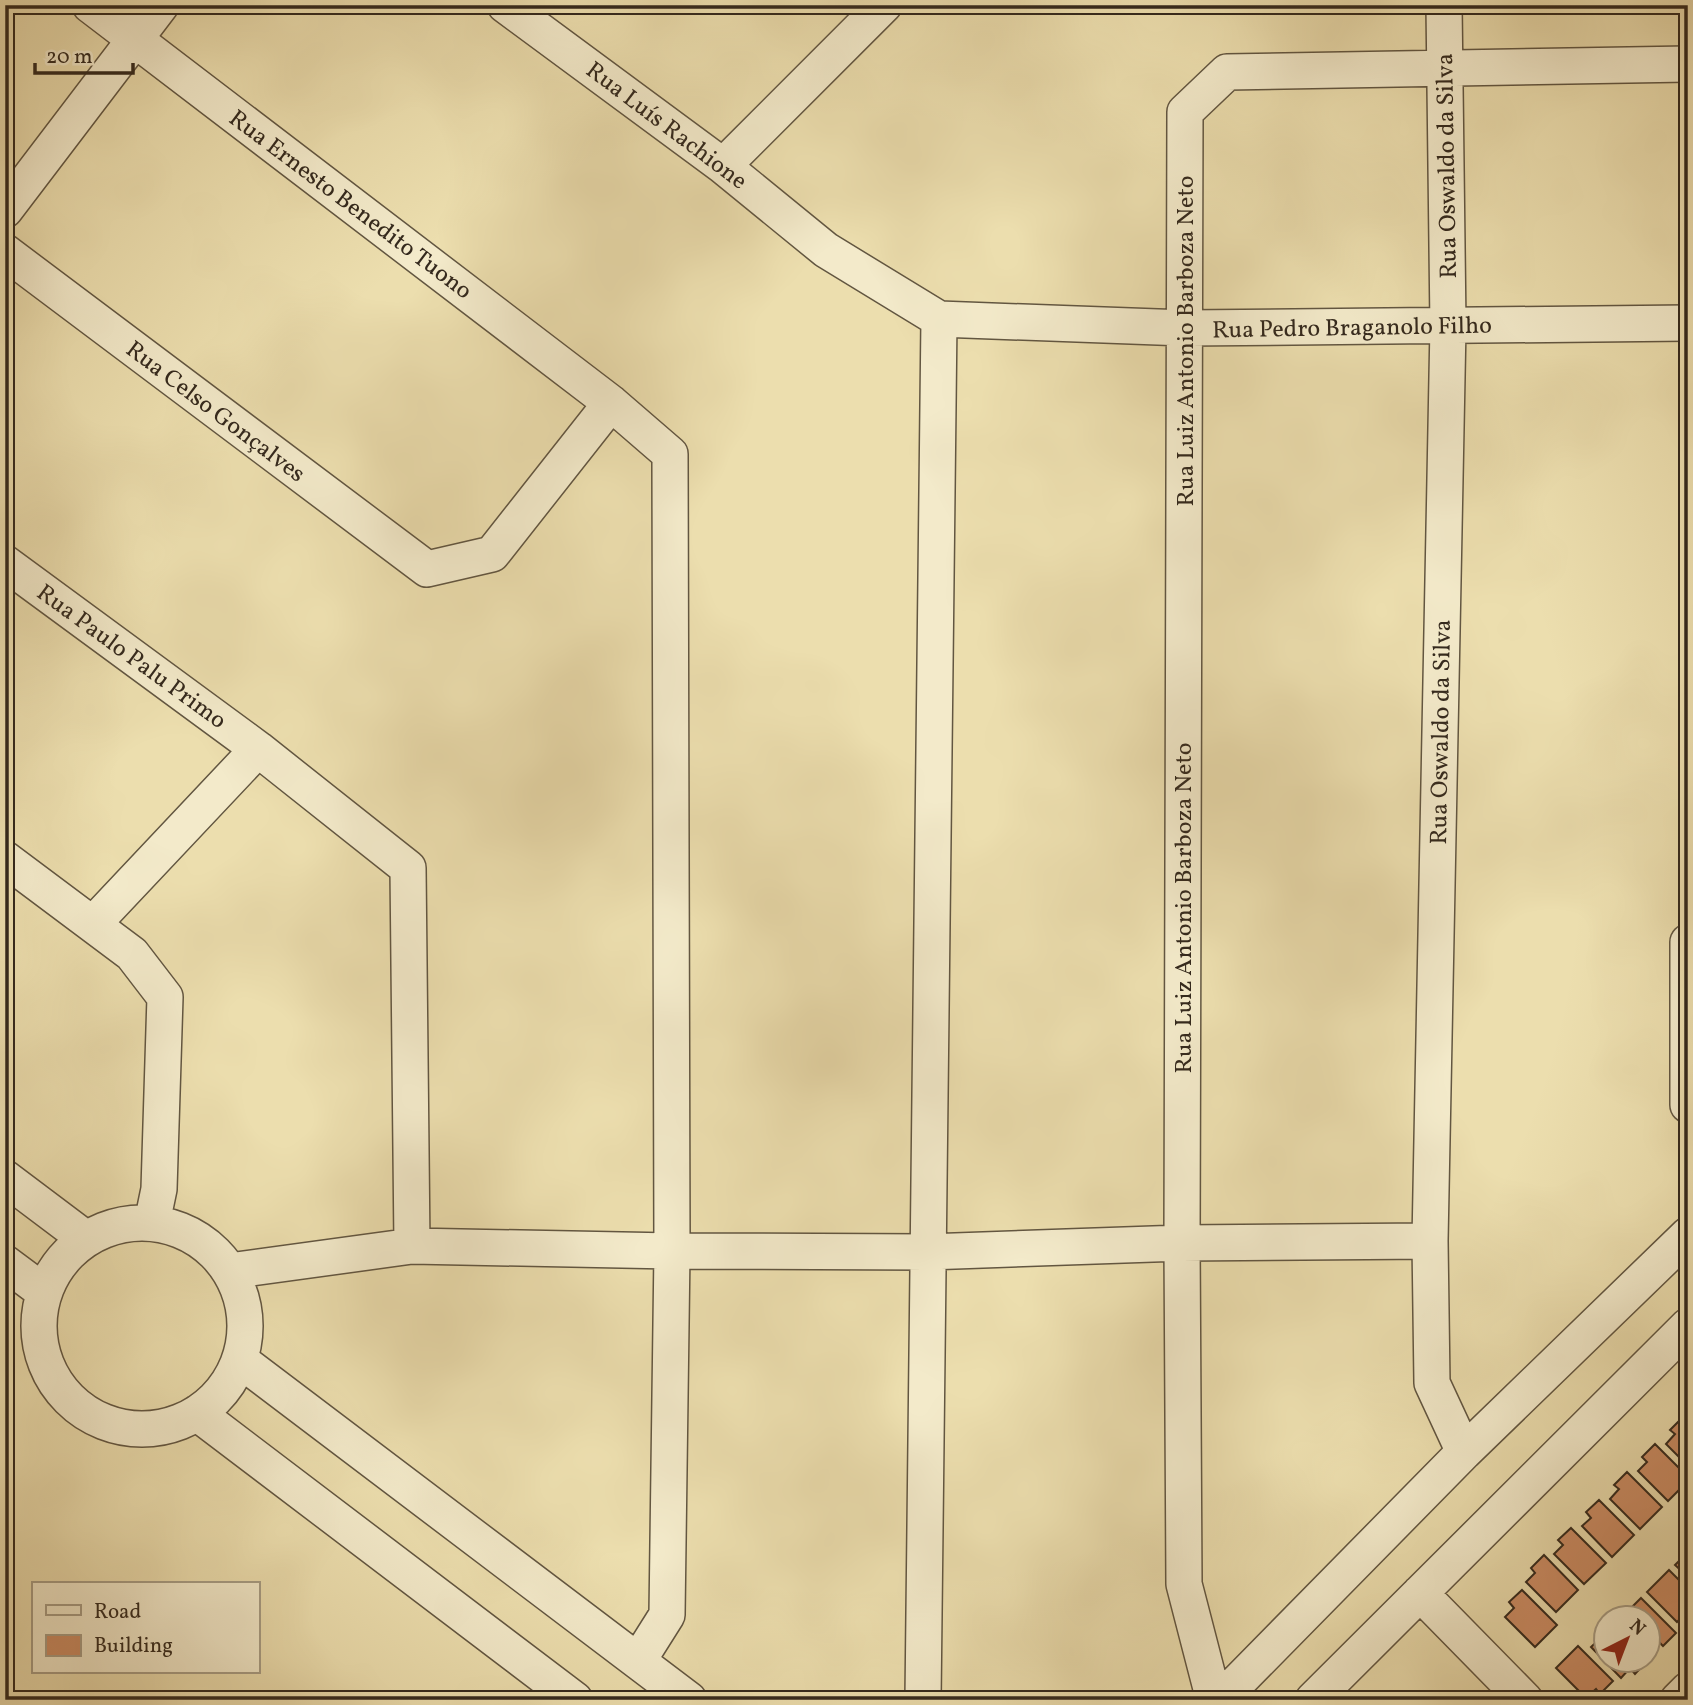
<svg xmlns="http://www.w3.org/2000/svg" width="1693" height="1705" font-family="Vollkorn,serif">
<rect width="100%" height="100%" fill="#ecdeae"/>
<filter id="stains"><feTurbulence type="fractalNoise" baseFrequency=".00286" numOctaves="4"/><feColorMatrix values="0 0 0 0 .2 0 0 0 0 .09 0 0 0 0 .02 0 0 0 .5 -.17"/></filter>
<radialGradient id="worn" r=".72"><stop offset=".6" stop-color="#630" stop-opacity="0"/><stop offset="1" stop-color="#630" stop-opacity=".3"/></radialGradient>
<path fill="#cc8d65" stroke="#34291d" stroke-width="2" d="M1683,1417L1688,1422V1466L1666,1444L1675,1434L1670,1430Z
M1655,1444L1688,1477V1481L1668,1501L1638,1471L1647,1462L1642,1457Z
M1627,1472L1662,1507L1640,1529L1610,1499L1619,1489L1614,1485Z
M1599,1500L1634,1535L1612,1557L1582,1526L1591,1518L1586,1512Z
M1571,1528L1606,1563L1584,1584L1554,1554L1563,1545L1558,1540Z
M1688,1552V1577L1675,1565Z
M1544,1555L1578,1590L1556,1612L1526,1582L1535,1573L1531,1568Z
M1669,1570L1688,1589V1614L1686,1613L1677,1622L1647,1592Z
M1522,1590L1557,1625L1535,1647L1505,1617L1514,1608L1509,1602Z
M1641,1598L1676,1633L1663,1646L1658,1641L1649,1650L1648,1649V1618H1621Z
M1606,1633V1660H1648L1635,1674L1630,1668L1621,1678L1591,1647Z
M1578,1646L1613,1681L1600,1694L1596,1689L1586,1698L1556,1668Z"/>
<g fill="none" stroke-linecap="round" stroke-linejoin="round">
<g stroke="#625641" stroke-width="38">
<path id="street" d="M90,5L611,403L670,454L672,1251L667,1615L638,1661
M505,5L723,166L826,250L939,319L1185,328L1688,323
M1444,5L1448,326L1430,1241L1432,1383L1464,1452
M723,166L884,5
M5,210L161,5
M5,252L427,569L492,554L611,403
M5,563L258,749L408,868L412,1246
M5,859L132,954L165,997L159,1189L152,1223
M93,924L258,749
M1688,942V1105
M5,1178L86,1239
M39 1326a103 103 0 1 1 206 0a103 103 0 1 1-206 0Z
M5,1263L44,1292
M229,1271L412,1246L672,1251L927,1252L1182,1243L1430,1241
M240,1360L689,1700
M197,1413L575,1700
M1420,1593L1525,1700
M923,1700L939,319
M1214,1700L1184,1584L1182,1243L1185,112L1227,72L1688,64
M1220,1700L1464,1452L1688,1235
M1313,1700L1688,1326
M1678,1700L1688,1690"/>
</g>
<use href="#street" stroke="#f3eaca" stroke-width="35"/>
</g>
<g text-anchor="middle" stroke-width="5" stroke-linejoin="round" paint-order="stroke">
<g font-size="24" fill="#34291d" stroke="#f3eaca">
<text transform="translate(667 125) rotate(37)" y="8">Rua Luís Rachione</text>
<text transform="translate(1446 166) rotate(-91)" y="8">Rua Oswaldo da Silva</text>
<text transform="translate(351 204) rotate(37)" y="8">Rua Ernesto Benedito Tuono</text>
<text transform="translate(1352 327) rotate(-1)" y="8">Rua Pedro Braganolo Filho</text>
<text transform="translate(1185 341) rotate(-90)" y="8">Rua Luiz Antonio Barboza Neto</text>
<text transform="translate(216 411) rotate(37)" y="8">Rua Celso Gonçalves</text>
<text transform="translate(132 656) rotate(36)" y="8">Rua Paulo Palu Primo</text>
<text transform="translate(1440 732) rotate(-89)" y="8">Rua Oswaldo da Silva</text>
<text transform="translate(1183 908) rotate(-90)" y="8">Rua Luiz Antonio Barboza Neto</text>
</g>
</g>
<rect width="1693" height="1705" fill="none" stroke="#ecdeae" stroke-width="28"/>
<rect x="7" y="7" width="1679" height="1691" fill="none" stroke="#34291d" stroke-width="3.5"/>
<rect x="14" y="14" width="1665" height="1677" fill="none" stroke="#34291d" stroke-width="2"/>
<rect x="32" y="1582" width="228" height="91" fill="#f3eaca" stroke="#a79d85" stroke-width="2"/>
<rect x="46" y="1605" width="35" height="10" fill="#f3eaca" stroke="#a79d85" stroke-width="2"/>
<text x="94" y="1618" font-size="21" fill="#34291d">Road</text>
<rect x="46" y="1635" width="35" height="21" fill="#cc8d65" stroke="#a79d85" stroke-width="2"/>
<text x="94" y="1652" font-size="21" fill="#34291d">Building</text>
<g transform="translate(1627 1639) rotate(42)"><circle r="33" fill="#f3eaca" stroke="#a79d85" stroke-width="2"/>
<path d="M0-5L12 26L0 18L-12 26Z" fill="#8f2418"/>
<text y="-10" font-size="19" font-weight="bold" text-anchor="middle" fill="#34291d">N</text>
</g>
<path d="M35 63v10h98v-10" fill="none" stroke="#34291d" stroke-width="3.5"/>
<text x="46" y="63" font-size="21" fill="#34291d" stroke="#f3eaca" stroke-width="5" paint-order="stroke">20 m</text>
<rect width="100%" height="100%" filter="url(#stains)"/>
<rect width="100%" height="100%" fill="url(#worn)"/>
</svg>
